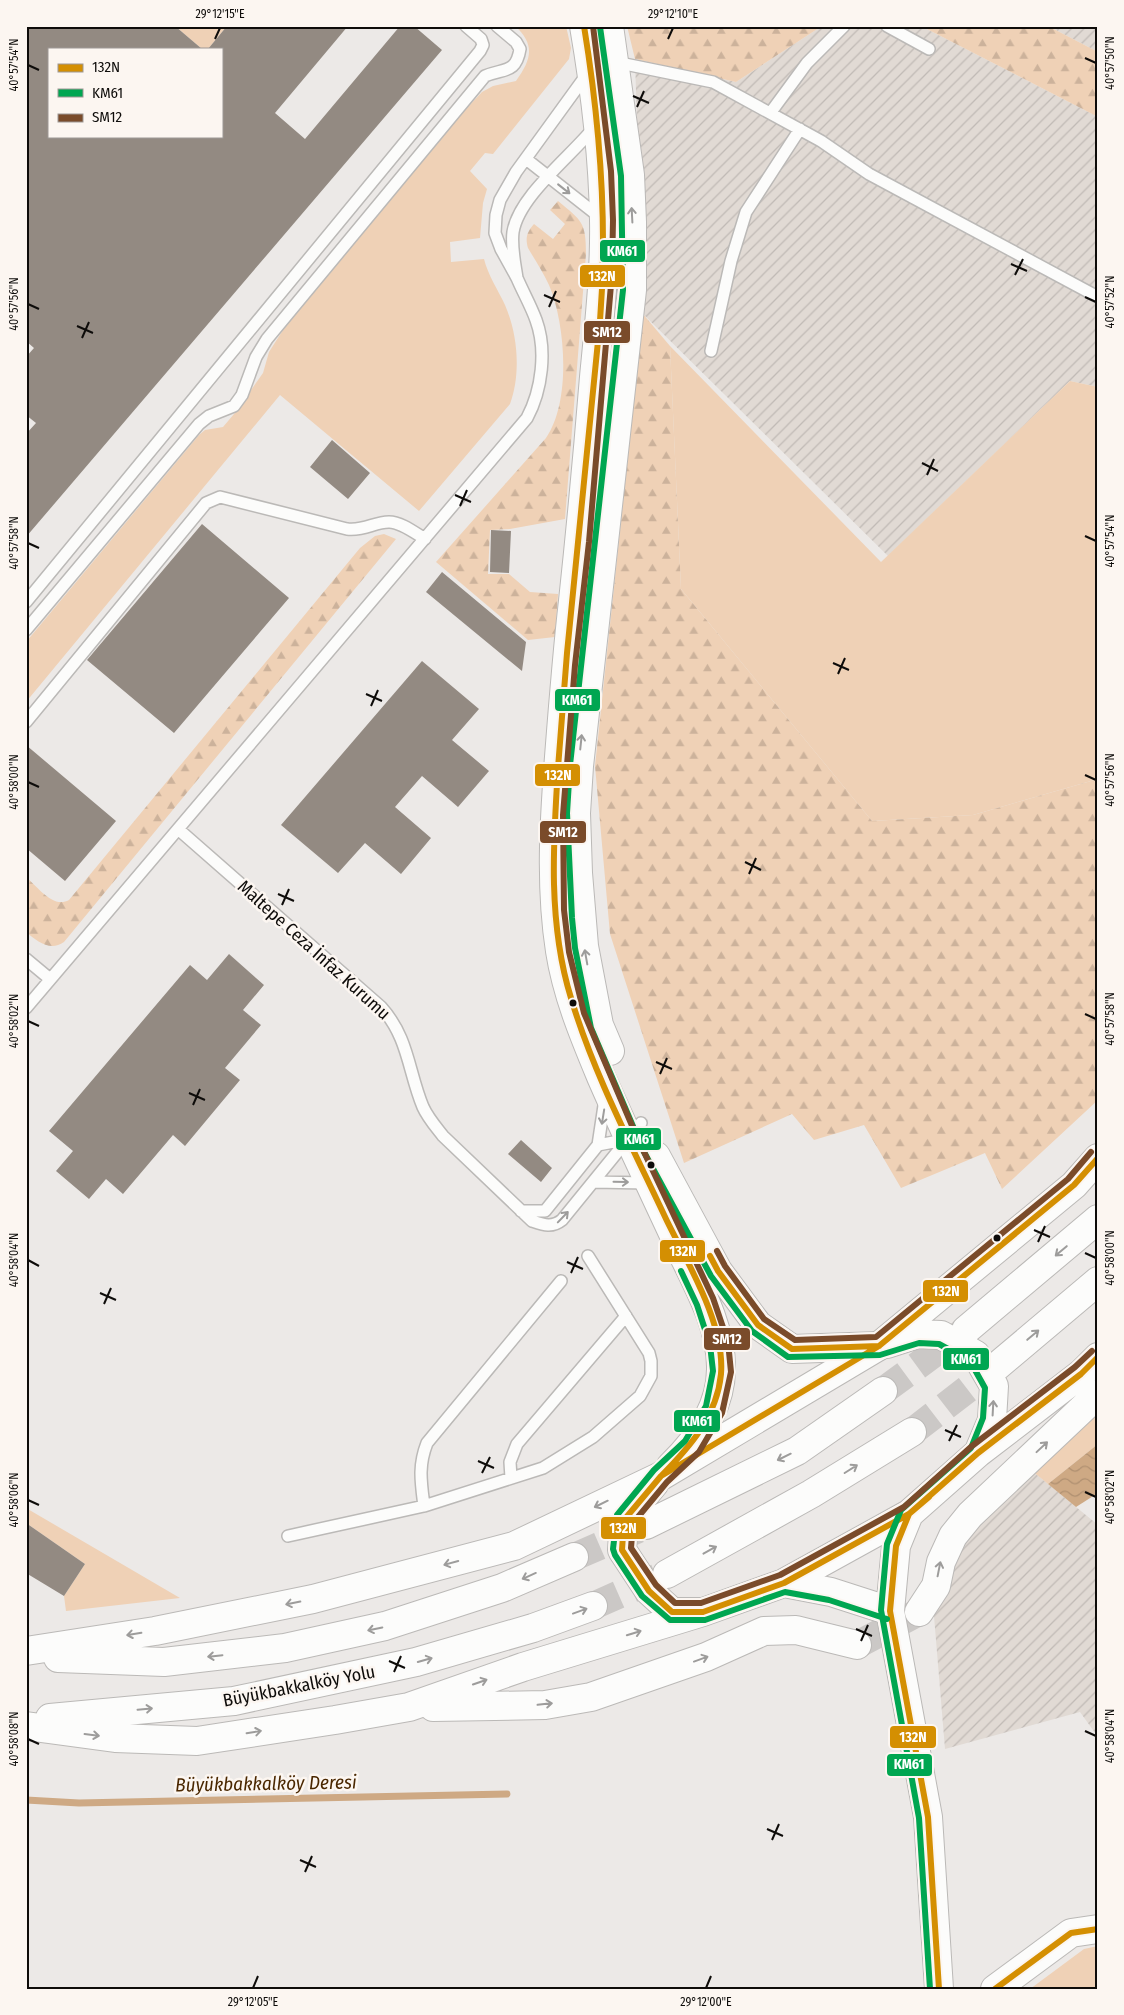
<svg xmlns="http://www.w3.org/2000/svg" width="1124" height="2015" font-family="'Fira Sans Condensed',sans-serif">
<defs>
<pattern id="industrial-furrows" width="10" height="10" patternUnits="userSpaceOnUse" patternTransform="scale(1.25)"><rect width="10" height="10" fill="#e1dad4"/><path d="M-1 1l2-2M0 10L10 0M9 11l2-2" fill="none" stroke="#c0bab5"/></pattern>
<pattern id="forest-firs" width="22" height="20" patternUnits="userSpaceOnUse" patternTransform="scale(1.25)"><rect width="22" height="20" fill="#efd1b6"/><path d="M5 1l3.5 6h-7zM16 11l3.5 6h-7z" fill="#ccb29b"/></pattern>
<pattern id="water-waves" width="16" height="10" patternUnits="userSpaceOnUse" patternTransform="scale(1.25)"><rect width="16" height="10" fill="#cea984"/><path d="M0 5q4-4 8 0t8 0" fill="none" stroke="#b09071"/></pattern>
</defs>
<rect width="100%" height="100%" fill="#ece9e7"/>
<path fill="url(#industrial-furrows)" d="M822,26H921L1098,117V387L1070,381L888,556L643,314L635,59L736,82Z
M1048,26H1098V52Z
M1031,1470L1098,1525V1737L1080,1712L945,1749L933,1604L970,1530Z"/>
<path fill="#efd1b6" d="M175,26H227L208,49H202Z
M515,26H566L571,48L569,59L493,154L485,153L470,171L487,189L483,203L480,238L450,242L451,262L484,259C488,275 498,290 505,305C518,335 521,374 510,404L419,511L280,395L26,702V642L199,435L205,430L223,427L234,414L263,373L269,352L283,330L462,113L482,92L493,86L516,81C531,60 536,45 515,26Z
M670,346L881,562L1070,381L1098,387V779L973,815L872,821L681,589Z
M1098,1411V1444L1048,1484L1031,1470Z
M26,1508L180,1598L66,1611L64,1596L85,1564L26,1523Z
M1098,1946V1989H1030L1084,1949Z"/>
<path fill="url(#forest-firs)" d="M627,26H822L736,82L635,59Z
M921,26H1048L1098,52V117Z
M558,201C582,221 586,222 586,254L565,519L510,529L490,530L488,574H509L530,592L558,594L555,637L528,640L436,562L546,438C571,402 566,325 549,285C543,272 535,260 528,248C525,238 527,232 534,224L553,239L565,224L550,210Z
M643,314L670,346L681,589L872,821L973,815L1098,779V1100L1002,1189L985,1153L901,1188L864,1125L814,1140L792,1114L684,1163L610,934L595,766Z
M384,534L396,539L64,942C50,952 37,941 26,932V877C38,887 53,909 69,900L360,548L375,536Z"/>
<path fill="url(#water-waves)" d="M1098,1444V1493L1076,1507L1048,1484Z"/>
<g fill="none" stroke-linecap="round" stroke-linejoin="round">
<path stroke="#cea984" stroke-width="7" d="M26,1800L79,1803L507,1794"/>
</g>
<path fill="#938a82" d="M26,26H175L202,49H49V136H221V49H208L227,26H348L275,113L305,139L400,26H414L442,50L26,537V434L36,423L26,415V357L34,348L26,341Z
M332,440L370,473L348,499L310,467Z
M202,524L289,598L174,733L87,660Z
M491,530L511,531L509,573L490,572Z
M442,572L526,642L522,671L426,592Z
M422,661L479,709L452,740L489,771L458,807L422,776L395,807L431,838L401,874L365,843L338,873L281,825Z
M26,745L116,821L65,881L26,848Z
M229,954L264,985L243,1010L261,1025L225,1068L240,1080L185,1146L173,1135L123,1194L106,1179L89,1199L56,1171L73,1151L49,1131L190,965L207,980Z
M521,1140L552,1168L541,1182L508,1154Z
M26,1523L85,1564L64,1596L26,1573Z"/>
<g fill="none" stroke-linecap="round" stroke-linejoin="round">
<path stroke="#cbc8c6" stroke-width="28" stroke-dasharray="28 14" stroke-linecap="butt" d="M883,1391L966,1330
M912,1432L996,1367
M574,1557L643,1527
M593,1606L665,1574
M857,1645L919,1612"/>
<g stroke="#bbb9b7" stroke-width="14">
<path id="lane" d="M887,26L929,49
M615,62L713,82L821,141L869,174L1098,297
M590,70L619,92C612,103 605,114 597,124C574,154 519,195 513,232C511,247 515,264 517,278L501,249L495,233L496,215L500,200L516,172Z
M771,112L807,63L844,26
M526,159L601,218
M711,351L731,261L746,212L800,129
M26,602L480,51L483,45L481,39L466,26
M26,630L199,424L209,416L234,406L242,395L256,357L267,339L485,76C504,68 516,74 520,49L516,42L497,26
M26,722L206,503L220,497L347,529C365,531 374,522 389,522C401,522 415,533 425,539
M178,829L381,1007C409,1038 408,1071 423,1107C428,1118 436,1127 443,1136L532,1221C544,1225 552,1228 562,1220L641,1123
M26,959L50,979
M26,1008L527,418C542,390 547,350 536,320C531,306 523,292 517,278
M598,1145L605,1099
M593,1182L648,1183
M521,1211H545L598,1145L629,1139
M511,1478L510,1462L517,1444L626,1316
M424,1506C421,1482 418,1466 427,1443L561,1281
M288,1536L424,1506L543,1468L593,1437L640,1396L651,1376V1361L649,1353L588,1256"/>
</g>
<g stroke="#bbb9b7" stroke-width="30">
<path id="secondary" d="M584,26C595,90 603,155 604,220C605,272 599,325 594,377C588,451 581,526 573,601C567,653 563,705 559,757C554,822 550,887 560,951C567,996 585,1038 602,1079C626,1134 652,1188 677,1242C695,1281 722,1325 721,1369C721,1408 698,1440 671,1466
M609,26L630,175L632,222V290L579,766L576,813L578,873L584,946L599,1025L610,1051
M656,1156L718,1271L758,1325L792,1349L879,1346
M890,1611L928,1817L939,1989
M995,1989L1071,1933L1098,1929"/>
</g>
<g stroke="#bbb9b7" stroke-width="30">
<path id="highway" d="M966,1330L1098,1219
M887,1344L918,1334L941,1335L976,1355L994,1386L992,1420L979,1451
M996,1367L1098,1281
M654,1484L624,1520L622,1550L649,1591L672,1612H703L784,1583L909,1514L978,1453L1081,1374L1098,1357
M646,1525L797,1451L883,1391
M667,1574L811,1494L912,1432
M784,1583L831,1592L890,1611L896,1546L909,1514
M919,1612L936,1586L941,1562L953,1536L970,1515L1098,1394
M26,1651L155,1631L313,1599L514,1546L661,1476L879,1346L1074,1185L1098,1158
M58,1658L164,1662L285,1648L385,1626L502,1588L574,1557
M433,1707L545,1705L591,1697L706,1657L764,1631L796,1630L857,1645
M50,1718L234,1701L416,1662L533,1628L593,1606
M26,1726L115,1738L197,1741L335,1720L409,1707L523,1667L703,1612"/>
</g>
<use href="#lane" stroke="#fcfcfb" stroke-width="11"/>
<use href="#secondary" stroke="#fcfcfb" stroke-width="28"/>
<use href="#highway" stroke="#fcfcfb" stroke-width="28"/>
<g stroke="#fcf6f1" stroke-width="10">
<path id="bus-1" d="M584,26C600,124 608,221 600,321C589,432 578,542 567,653C564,692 561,730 558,768C553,845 548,924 571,998C594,1075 633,1148 667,1221C688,1264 725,1324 721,1374C717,1416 690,1447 661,1476
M1098,1158L1074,1185L879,1346L661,1476L624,1520L622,1550L649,1591L672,1612H703L784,1583L909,1514L978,1453L1081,1374L1098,1357
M710,1256L718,1271L758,1325L792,1349L879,1346
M929,1497L909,1514L896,1546L890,1611L928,1817L939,1989
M995,1989L1071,1933L1098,1929"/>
</g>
<g stroke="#fcf6f1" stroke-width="10">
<path id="bus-2" d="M600,27L621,176L623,290L570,765L567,813L572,918L575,948L591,1028L644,1152L711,1276L752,1331L788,1357L880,1355L919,1343L939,1344L970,1361L985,1388L983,1418L971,1448L901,1510L887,1544L881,1610L919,1818L930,1989
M681,1271L697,1305L710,1345L713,1371L706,1406L685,1441L654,1470L617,1515L613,1549L615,1555L642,1596L670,1620H705L785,1592L829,1600L887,1619"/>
</g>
<g stroke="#fcf6f1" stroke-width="10">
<path id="bus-3" d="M593,26L611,171L613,220L612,273L589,542L575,665L563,815L564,910L569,952L584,1013L636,1135L713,1298L728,1342L731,1372L722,1413L699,1452L667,1482L633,1523L631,1548L656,1585L675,1603H701L780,1575L904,1507L972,1446L1075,1367L1092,1351
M717,1251L725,1266L764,1319L795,1340L876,1337L1068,1179L1091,1152"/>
</g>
<use href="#bus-1" stroke="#d48f02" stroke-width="6"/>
<use href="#bus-2" stroke="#00a651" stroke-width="6"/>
<use href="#bus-3" stroke="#7a4b2a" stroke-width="6"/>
</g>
<defs><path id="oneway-shaft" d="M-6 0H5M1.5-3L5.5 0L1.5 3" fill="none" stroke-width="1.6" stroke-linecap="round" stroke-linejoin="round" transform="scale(1.25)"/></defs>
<g stroke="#9d9c9b">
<use href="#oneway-shaft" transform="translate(564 189) rotate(38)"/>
<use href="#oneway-shaft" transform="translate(632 215) rotate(-93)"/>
<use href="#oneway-shaft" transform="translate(581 742) rotate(-84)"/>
<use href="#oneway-shaft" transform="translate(586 957) rotate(-100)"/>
<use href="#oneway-shaft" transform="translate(603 1117) rotate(99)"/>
<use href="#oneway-shaft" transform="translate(621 1182) rotate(1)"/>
<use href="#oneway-shaft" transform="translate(563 1217) rotate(-46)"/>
<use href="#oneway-shaft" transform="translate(1061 1251) rotate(140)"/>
<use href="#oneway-shaft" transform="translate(1033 1335) rotate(-40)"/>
<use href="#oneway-shaft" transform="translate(993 1408) rotate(-87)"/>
<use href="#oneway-shaft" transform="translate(1042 1447) rotate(-43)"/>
<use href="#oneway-shaft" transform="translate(784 1457) rotate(154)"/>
<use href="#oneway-shaft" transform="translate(851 1469) rotate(-32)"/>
<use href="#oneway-shaft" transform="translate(601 1504) rotate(154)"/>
<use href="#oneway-shaft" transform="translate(710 1550) rotate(-29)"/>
<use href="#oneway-shaft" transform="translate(451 1563) rotate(165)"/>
<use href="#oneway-shaft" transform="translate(939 1569) rotate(-79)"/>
<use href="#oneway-shaft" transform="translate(529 1576) rotate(156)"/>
<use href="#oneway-shaft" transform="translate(293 1603) rotate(169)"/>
<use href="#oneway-shaft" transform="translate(580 1611) rotate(-20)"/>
<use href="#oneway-shaft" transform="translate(375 1629) rotate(168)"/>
<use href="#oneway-shaft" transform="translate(634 1633) rotate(-17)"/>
<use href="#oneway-shaft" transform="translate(134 1634) rotate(171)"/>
<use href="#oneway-shaft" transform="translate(215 1656) rotate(174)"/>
<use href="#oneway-shaft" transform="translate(701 1659) rotate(-20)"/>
<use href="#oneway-shaft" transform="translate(425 1660) rotate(-16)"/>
<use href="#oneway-shaft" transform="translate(480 1682) rotate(-19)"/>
<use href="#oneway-shaft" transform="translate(545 1704) rotate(-6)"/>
<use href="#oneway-shaft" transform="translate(145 1709) rotate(-5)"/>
<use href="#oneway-shaft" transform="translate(254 1732) rotate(-9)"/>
<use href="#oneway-shaft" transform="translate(92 1735) rotate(7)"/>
</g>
<path fill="none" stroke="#0e0c0a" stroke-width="2" d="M215,39L220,28M668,39L673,28M1085,58L1096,63M28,65L39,70M633,96L649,103M637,107L644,91M1011,264L1027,271M1015,275L1023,259M544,295L560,302M1085,297L1096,302M28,304L39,309M549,307L556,291M77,326L93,333M82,338L89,322M922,463L938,471M927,475L934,459M455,495L471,502M460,506L467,490M1085,536L1096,541M28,543L39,548M833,663L849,670M838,674L845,658M366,694L382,701M371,706L378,690M1085,775L1096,780M28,782L39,787M745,862L761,870M749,874L756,858M278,894L294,901M282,905L289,889M1085,1014L1096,1019M28,1021L39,1026M656,1062L672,1069M660,1074L667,1058M189,1093L205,1100M193,1105L200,1089M1034,1230L1050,1237M1038,1242L1045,1226M1085,1253L1096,1258M28,1260L39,1266M567,1262L583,1269M571,1273L578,1257M100,1293L116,1300M104,1304L111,1288M945,1430L961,1437M949,1441L957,1425M478,1461L494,1468M482,1473L490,1457M1085,1492L1096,1497M28,1500L39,1505M856,1629L872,1636M861,1641L868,1625M389,1661L405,1668M394,1672L401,1656M1085,1731L1096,1736M28,1739L39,1744M767,1829L783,1836M772,1840L779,1824M300,1860L316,1867M305,1872L312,1856M253,1988L258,1976M706,1988L711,1976"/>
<g fill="#0e0c0a" stroke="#fcf6f1" stroke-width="2">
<circle cx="573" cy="1003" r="4.5"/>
<circle cx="651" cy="1165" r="4.5"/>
<circle cx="997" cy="1238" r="4.5"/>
</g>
<g text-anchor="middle" stroke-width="5" stroke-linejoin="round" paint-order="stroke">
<g font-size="18" fill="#0e0c0a" stroke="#fcf6f1">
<text transform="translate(314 950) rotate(42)" y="6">Maltepe Ceza İnfaz Kurumu</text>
<text transform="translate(299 1686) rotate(-11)" y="6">Büyükbakkalköy Yolu</text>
</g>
<g font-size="19" font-style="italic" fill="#4a2700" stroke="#fcf6f1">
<text transform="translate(266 1783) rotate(-1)" y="7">Büyükbakkalköy Deresi</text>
</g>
</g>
<g stroke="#fcf6f1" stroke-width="2">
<rect x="599" y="239" width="47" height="24" rx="5" fill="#00a651"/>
<rect x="579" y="264" width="47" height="24" rx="5" fill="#d48f02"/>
<rect x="583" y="320" width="48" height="24" rx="5" fill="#7a4b2a"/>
<rect x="554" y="688" width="47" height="24" rx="5" fill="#00a651"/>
<rect x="534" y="763" width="47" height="24" rx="5" fill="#d48f02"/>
<rect x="539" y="820" width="48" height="24" rx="5" fill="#7a4b2a"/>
<rect x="615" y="1127" width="47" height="24" rx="5" fill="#00a651"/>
<rect x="659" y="1239" width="47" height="24" rx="5" fill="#d48f02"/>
<rect x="922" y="1279" width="47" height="24" rx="5" fill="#d48f02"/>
<rect x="703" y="1327" width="48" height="24" rx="5" fill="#7a4b2a"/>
<rect x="942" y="1347" width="48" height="24" rx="5" fill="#00a651"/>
<rect x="673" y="1409" width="48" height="24" rx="5" fill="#00a651"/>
<rect x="600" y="1516" width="47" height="24" rx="5" fill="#d48f02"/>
<rect x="889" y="1725" width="48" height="24" rx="5" fill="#d48f02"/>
<rect x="886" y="1753" width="47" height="24" rx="5" fill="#00a651"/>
</g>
<g font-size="14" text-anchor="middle" font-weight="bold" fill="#fff">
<text x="622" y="256">KM61</text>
<text x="602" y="281">132N</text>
<text x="607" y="337">SM12</text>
<text x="577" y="705">KM61</text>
<text x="558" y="780">132N</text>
<text x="563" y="837">SM12</text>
<text x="639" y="1144">KM61</text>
<text x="683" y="1256">132N</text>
<text x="946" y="1296">132N</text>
<text x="727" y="1344">SM12</text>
<text x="966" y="1364">KM61</text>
<text x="697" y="1426">KM61</text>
<text x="623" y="1533">132N</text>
<text x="913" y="1742">132N</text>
<text x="909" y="1769">KM61</text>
</g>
<rect width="1124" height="2015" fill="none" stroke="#fcf6f1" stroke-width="55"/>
<rect x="48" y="48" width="175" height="90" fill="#fcf6f1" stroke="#9d9895"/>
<rect x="58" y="64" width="25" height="8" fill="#d48f02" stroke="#9d9895"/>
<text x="92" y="72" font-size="15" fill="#0e0c0a">132N</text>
<rect x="58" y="89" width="25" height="8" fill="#00a651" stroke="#9d9895"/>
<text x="92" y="98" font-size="15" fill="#0e0c0a">KM61</text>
<rect x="58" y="114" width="25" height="8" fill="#7a4b2a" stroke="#9d9895"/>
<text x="92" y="122" font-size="15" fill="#0e0c0a">SM12</text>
<rect x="28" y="28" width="1068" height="1960" fill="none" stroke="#0e0c0a" stroke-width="2"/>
<g font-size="12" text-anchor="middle" fill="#0e0c0a">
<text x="220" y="18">29°12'15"E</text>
<text x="673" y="18">29°12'10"E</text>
<text transform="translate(1110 63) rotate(-90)" y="4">40°57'50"N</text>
<text transform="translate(14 65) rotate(-90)" y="4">40°57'54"N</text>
<text transform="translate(1110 302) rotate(-90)" y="4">40°57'52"N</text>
<text transform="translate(14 304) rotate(-90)" y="4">40°57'56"N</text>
<text transform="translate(1110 541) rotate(-90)" y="4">40°57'54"N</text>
<text transform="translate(14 543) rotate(-90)" y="4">40°57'58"N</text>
<text transform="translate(1110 780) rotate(-90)" y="4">40°57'56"N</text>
<text transform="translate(14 782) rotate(-90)" y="4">40°58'00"N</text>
<text transform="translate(1110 1019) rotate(-90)" y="4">40°57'58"N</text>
<text transform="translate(14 1021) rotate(-90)" y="4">40°58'02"N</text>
<text transform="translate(1110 1258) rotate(-90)" y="4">40°58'00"N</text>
<text transform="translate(14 1260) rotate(-90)" y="4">40°58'04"N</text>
<text transform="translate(1110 1497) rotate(-90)" y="4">40°58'02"N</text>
<text transform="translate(14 1500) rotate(-90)" y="4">40°58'06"N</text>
<text transform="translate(1110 1736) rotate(-90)" y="4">40°58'04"N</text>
<text transform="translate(14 1739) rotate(-90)" y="4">40°58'08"N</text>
<text x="253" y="2006">29°12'05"E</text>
<text x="706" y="2006">29°12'00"E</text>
</g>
</svg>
